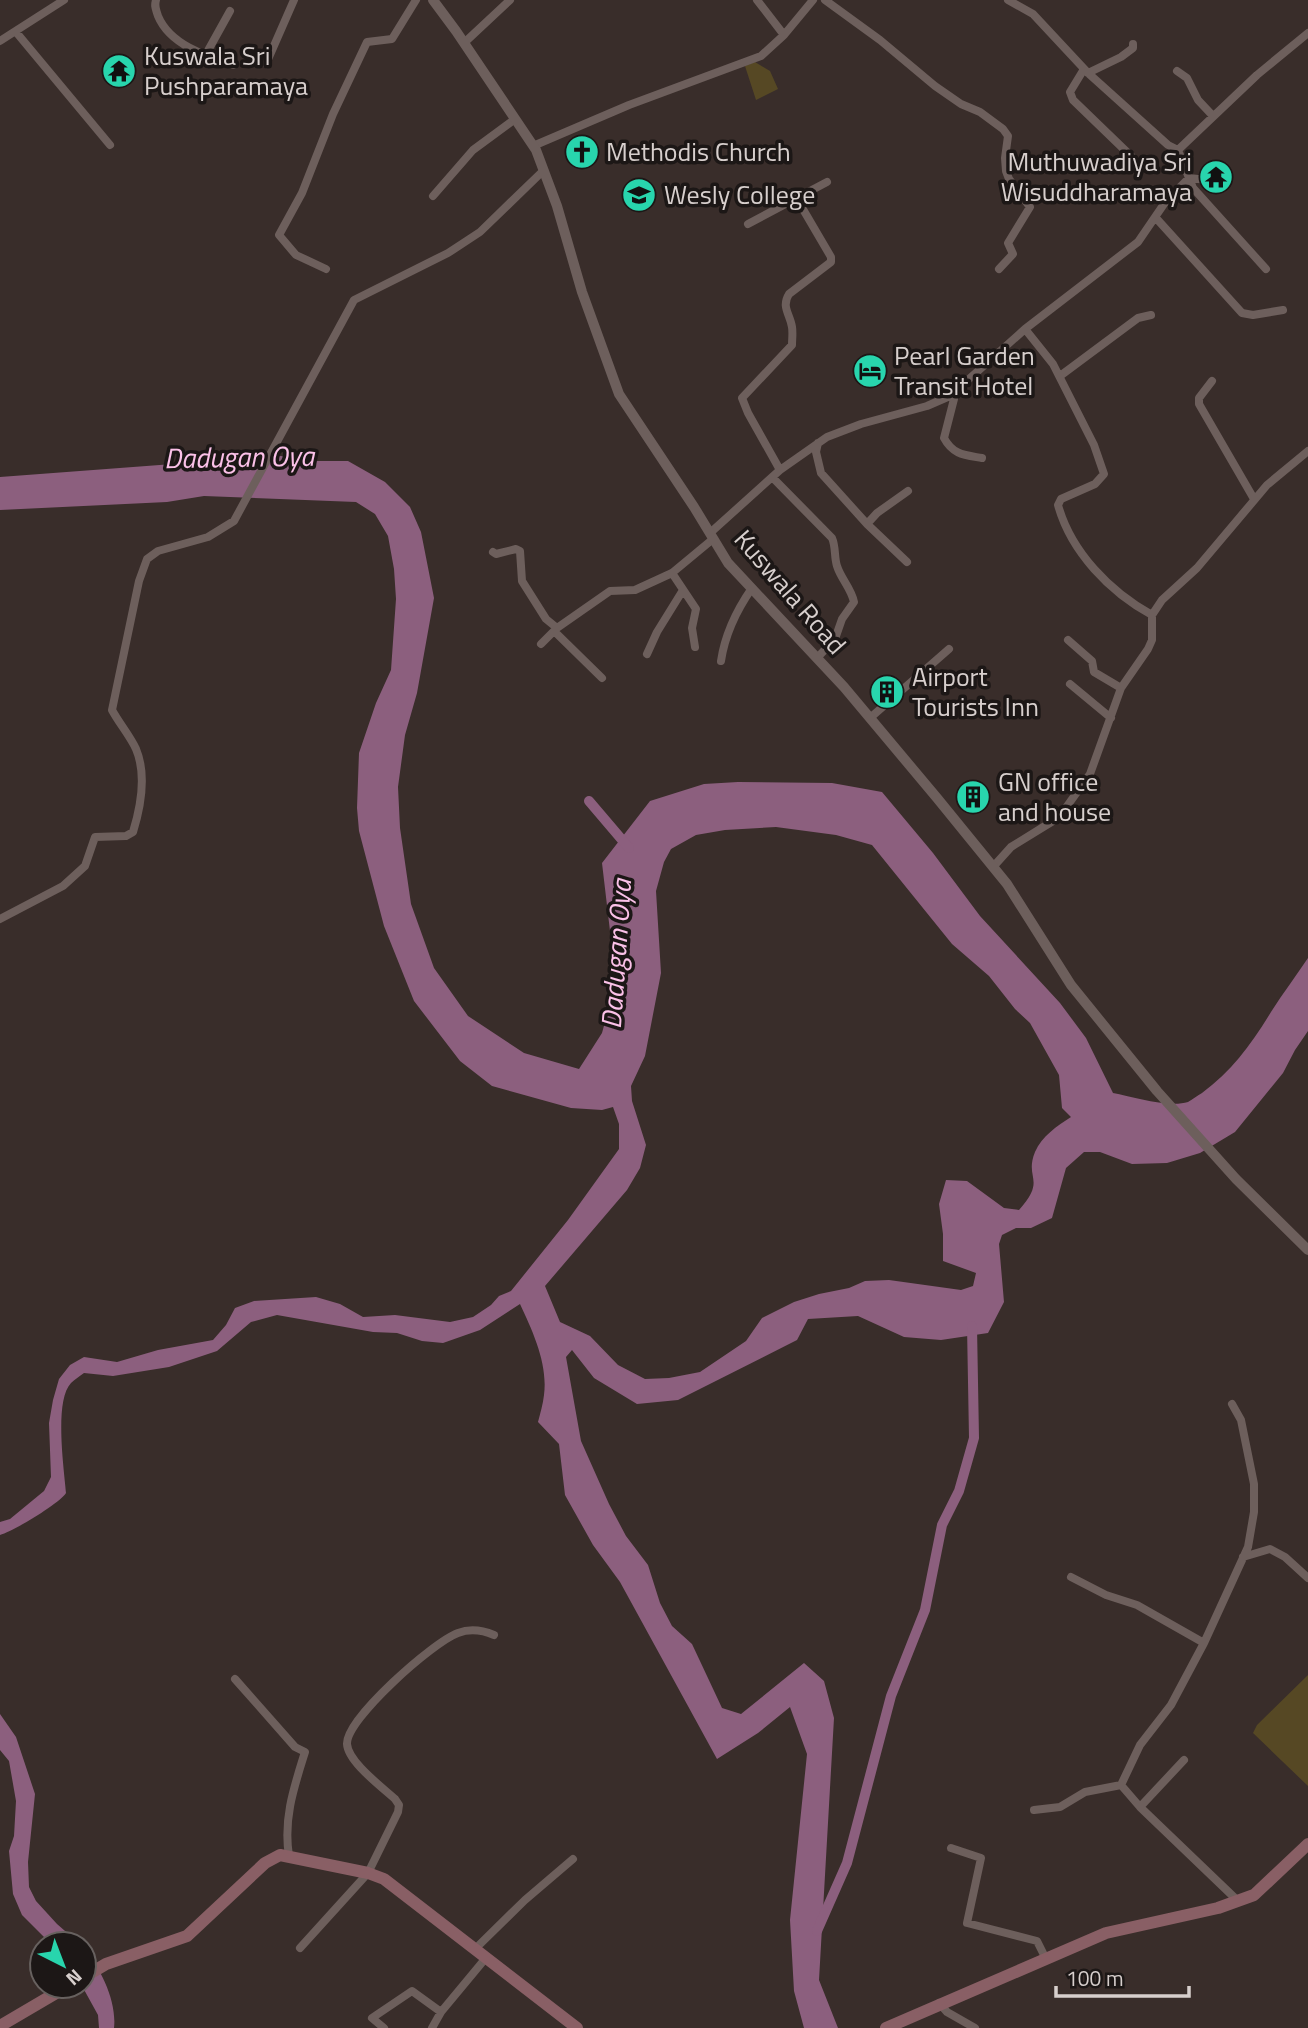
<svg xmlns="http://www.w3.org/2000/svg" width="1308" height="2028" font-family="'Titillium Web',sans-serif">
<rect width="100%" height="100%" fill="#392d2a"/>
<path fill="#564824" d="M755,62L770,71L778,89L756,100L745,66Z
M1308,1675V1786L1253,1733L1257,1725Z"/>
<path fill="#8c5f7e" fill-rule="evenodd" d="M281,456L310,461H348L385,482L410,507L421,532L434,598L417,693L405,735L398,787L400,828L411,904L434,968L468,1016L524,1053L579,1069L602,1033L616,982L602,863L650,801L704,784L738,782L832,783L882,792L933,853L980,916L1060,1003L1086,1038L1113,1093C1133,1097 1169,1108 1188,1102C1192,1100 1198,1095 1202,1093C1232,1071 1252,1043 1271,1012C1283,993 1296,976 1308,958V1031L1295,1050L1283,1073L1235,1132L1200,1153L1167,1163L1132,1164L1100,1152H1084L1066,1168L1052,1218L1031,1228H1016L1002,1235L999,1244L1004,1302L988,1333L941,1340L904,1337L858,1316L808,1319L797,1340L678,1400L637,1404L594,1378L572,1350L566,1357L581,1441L609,1504L626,1536L648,1565L660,1603L672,1626L692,1644L722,1708L741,1714L804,1663L824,1681L834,1718L819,1980L838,2028H804L794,1991L790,1920L807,1754L790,1707L758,1733L717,1759L620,1582L593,1545L565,1495L559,1444L538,1422C540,1414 543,1404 544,1395C548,1364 533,1332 520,1304L480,1330L443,1343L422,1341L397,1333L373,1332L277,1315L251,1322L217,1351L169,1367L113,1376L84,1373C80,1376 75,1379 71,1383C54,1401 64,1468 66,1493C60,1503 14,1531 0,1535V1522L10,1519L44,1491L51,1477L49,1423L53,1400L59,1379L70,1365L84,1357L117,1362L158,1350L213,1340L226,1325L235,1308L254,1301L316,1297L340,1304L363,1317L395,1315L450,1322L473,1317L491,1305L499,1296L511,1291L568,1220L619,1149V1124L613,1107L602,1110L571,1108L492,1086L460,1061L414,1001L384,926L359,831L357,808L359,753L376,703L391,670L396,599L394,569L388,536L375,514L356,502L204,496L167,502L0,510V477ZM776,827L836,835L872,845L952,944L989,976L1015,1009L1030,1023L1059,1075L1062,1108L1071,1117C1057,1126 1042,1136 1035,1152C1024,1179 1047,1179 1019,1210L1004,1208L967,1181L946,1180L939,1204L943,1234V1261L976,1273L973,1286L961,1290L889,1280L865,1281L849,1288L819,1294L794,1302L762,1318L746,1341L700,1372L669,1378L645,1379L618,1365L590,1336L560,1322L545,1286L627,1190L640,1168L646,1145L632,1101L631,1086L645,1056L661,973L656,891L664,862L671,849L696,835L725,830Z
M0,1714L16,1737L35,1794L28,1862L29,1887L36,1901L57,1924L80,1944H51L22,1915L13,1894L9,1851L14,1836L16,1801L9,1761L0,1750Z
M84,1949C101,1968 117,2002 114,2028H99L98,2015L82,1986H84Z"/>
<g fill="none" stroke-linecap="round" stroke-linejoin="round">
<path stroke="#8c5f7e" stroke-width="10" d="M589,801L629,848
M817,1931L847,1863L891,1696L925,1610L942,1525L959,1491L974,1438L972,1326"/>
<path stroke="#6d5f5c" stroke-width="8" d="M156,0C154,7 156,9 158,16C170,45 206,56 234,65
M757,0L784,35
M825,0L880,40L935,86L961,104L980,112L1003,129L1008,136L1005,158L1006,171L1009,179L1030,207L1008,243L1013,254L999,269
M1008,0L1033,14L1088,73L1168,145L1178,150L1193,188L1266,269
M16,32L110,145
M0,41L64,0
M464,43L510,0
M205,56L230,11
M266,64L294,0
M1084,69L1070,92L1073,100L1132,157
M1177,71L1187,78L1198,100L1213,116
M1088,73L1121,57L1133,48V44
M533,146L629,105L761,56L784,35L813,0
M1178,150L1257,75L1308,33
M433,196L473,150L515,119
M1156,218L1242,313L1253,315L1283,310
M748,224L827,182
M326,269L296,255L279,235L302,193L333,114L367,42L392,39L416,0
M1025,329L1053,364L1094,445L1104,474L1095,484L1061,499L1058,505C1071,552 1110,592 1152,615
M1060,376L1138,318L1151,315
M1212,381L1199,398V404L1254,499
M950,396L954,399L944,438C953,455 965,455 982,458
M818,443L816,452L821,473L867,524L907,562
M780,470L748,413L742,398L792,345C792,339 793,333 792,327C790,314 781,307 789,294L831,262V257L797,199
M772,477L832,538C836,547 834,557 837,566C841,579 851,588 854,602L842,619L835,639L817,658
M867,524L877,513L908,491
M710,533L780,470L827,437L861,424L927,406L950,396L1025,329L1138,242L1166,201L1189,178L1207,180
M493,552L496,554L516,549L520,551L522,581L546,619L557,628
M672,573L696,609L692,628L695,647
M554,631L602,678
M1068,640L1092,661L1094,672L1121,688
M541,644L557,628L610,591L635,590L672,573L713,539
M647,654L657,632L683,590
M721,661C725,634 736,611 752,588
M1070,684L1111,718
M870,718L949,649
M993,867L1011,847L1053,821L1065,809L1090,774L1121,688L1148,649L1152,640V615L1162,600L1197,568L1267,485L1308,451
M0,919L63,886L85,866L95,837L126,836L133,832C141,806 147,775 136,749C130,736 119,723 112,710L139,581L147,559L158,551L208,537L234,521L354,300L448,253L480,232L544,170
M1232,1404L1241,1420L1254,1484V1512L1248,1547L1204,1643L1171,1705L1140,1745L1121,1785L1140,1807L1238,1901
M1243,1557L1270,1549L1285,1557L1308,1578
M1071,1577L1106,1595L1137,1605L1204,1643
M235,1679L295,1747L305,1752C294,1787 283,1819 289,1856
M1140,1807L1184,1760
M1034,1810L1060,1807L1085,1792L1121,1785
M951,1848L981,1858L967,1923L1037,1941L1045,1957
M300,1948L368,1873L398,1812L399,1805L395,1799C382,1787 348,1762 347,1744C346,1719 433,1642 458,1633C471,1628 482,1630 494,1635
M474,1950L525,1900L573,1859
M939,2003L947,2012L975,2028
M384,2028L372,2018L412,1991L441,2012L485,1959
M432,2028L441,2012"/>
<path stroke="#6d5f5c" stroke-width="10" d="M433,0L456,31L536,150L557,206L582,292L619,394L694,507L728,563L844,687L937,798L1007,884L1071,985L1157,1091L1236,1179L1308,1250"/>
<path stroke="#895f65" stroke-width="12" d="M84,1977L106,1964L187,1936L265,1863L280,1855L368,1873L384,1879L577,2028
M0,2026L68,1986
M886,2028L1106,1933L1218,1908L1254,1895L1308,1844"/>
</g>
<defs>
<g id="temple-disc" transform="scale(1.75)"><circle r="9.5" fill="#28d5ad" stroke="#1c1716"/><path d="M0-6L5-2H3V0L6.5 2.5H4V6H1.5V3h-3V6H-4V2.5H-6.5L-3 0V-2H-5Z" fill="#111"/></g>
<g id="church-disc" transform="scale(1.75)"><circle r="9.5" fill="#28d5ad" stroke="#1c1716"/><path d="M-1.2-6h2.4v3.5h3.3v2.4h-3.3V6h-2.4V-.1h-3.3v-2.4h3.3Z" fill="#111"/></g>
<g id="school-disc" transform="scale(1.75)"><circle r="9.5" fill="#28d5ad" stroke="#1c1716"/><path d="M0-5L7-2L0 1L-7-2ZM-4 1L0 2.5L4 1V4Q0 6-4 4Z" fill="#111"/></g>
<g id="hotel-disc" transform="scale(1.75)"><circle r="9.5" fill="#28d5ad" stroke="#1c1716"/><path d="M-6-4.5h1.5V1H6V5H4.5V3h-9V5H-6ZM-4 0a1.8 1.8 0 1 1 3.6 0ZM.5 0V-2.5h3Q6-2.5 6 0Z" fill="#111"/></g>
<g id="building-disc" transform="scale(1.75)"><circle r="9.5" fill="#28d5ad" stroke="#1c1716"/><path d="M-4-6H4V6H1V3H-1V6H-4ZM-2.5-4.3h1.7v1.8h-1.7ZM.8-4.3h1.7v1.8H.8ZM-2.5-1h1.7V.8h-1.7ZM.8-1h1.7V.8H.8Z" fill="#111"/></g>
</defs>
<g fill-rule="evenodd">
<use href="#temple-disc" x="119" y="71"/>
<use href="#church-disc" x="582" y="152"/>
<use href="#temple-disc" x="1216" y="177"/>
<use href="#school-disc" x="639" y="195"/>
<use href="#hotel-disc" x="870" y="371"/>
<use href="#building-disc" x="887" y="692"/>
<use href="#building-disc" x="973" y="797"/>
</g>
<g text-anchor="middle" stroke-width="7" stroke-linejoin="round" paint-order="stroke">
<g font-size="26" fill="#d7cfcd" stroke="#1c1716" text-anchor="start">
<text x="144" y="65">Kuswala Sri<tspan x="144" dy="30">Pushparamaya</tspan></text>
<text x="606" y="161">Methodis Church</text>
<text x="1192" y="171" text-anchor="end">Muthuwadiya Sri<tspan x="1192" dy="30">Wisuddharamaya</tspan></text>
<text x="664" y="204">Wesly College</text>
<text x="894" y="365">Pearl Garden<tspan x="894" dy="30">Transit Hotel</tspan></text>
<text x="912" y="686">Airport<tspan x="912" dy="30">Tourists Inn</tspan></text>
<text x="998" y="791">GN office<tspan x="998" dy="30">and house</tspan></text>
</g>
<g font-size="26" fill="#d7cfcd" stroke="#1c1716">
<text transform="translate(790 592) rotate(49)" y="9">Kuswala Road</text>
</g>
<g font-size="28" font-style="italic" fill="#fbc1e8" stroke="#1c1716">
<text transform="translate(239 457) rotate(-1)" y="10">Dadugan Oya</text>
<text transform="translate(616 954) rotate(-86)" y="10">Dadugan Oya</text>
</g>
</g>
<g transform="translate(63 1965) rotate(138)"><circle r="33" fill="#1c1716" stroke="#67615f" stroke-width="2"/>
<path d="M0-5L12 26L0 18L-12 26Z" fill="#28d5ad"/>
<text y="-10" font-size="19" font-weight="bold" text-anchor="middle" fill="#d7cfcd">N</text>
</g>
<path d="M1056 1986v10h133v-10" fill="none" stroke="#d7cfcd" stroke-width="3.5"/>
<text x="1066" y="1986" font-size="21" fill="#d7cfcd" stroke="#1c1716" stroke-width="5" paint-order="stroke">100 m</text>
</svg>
